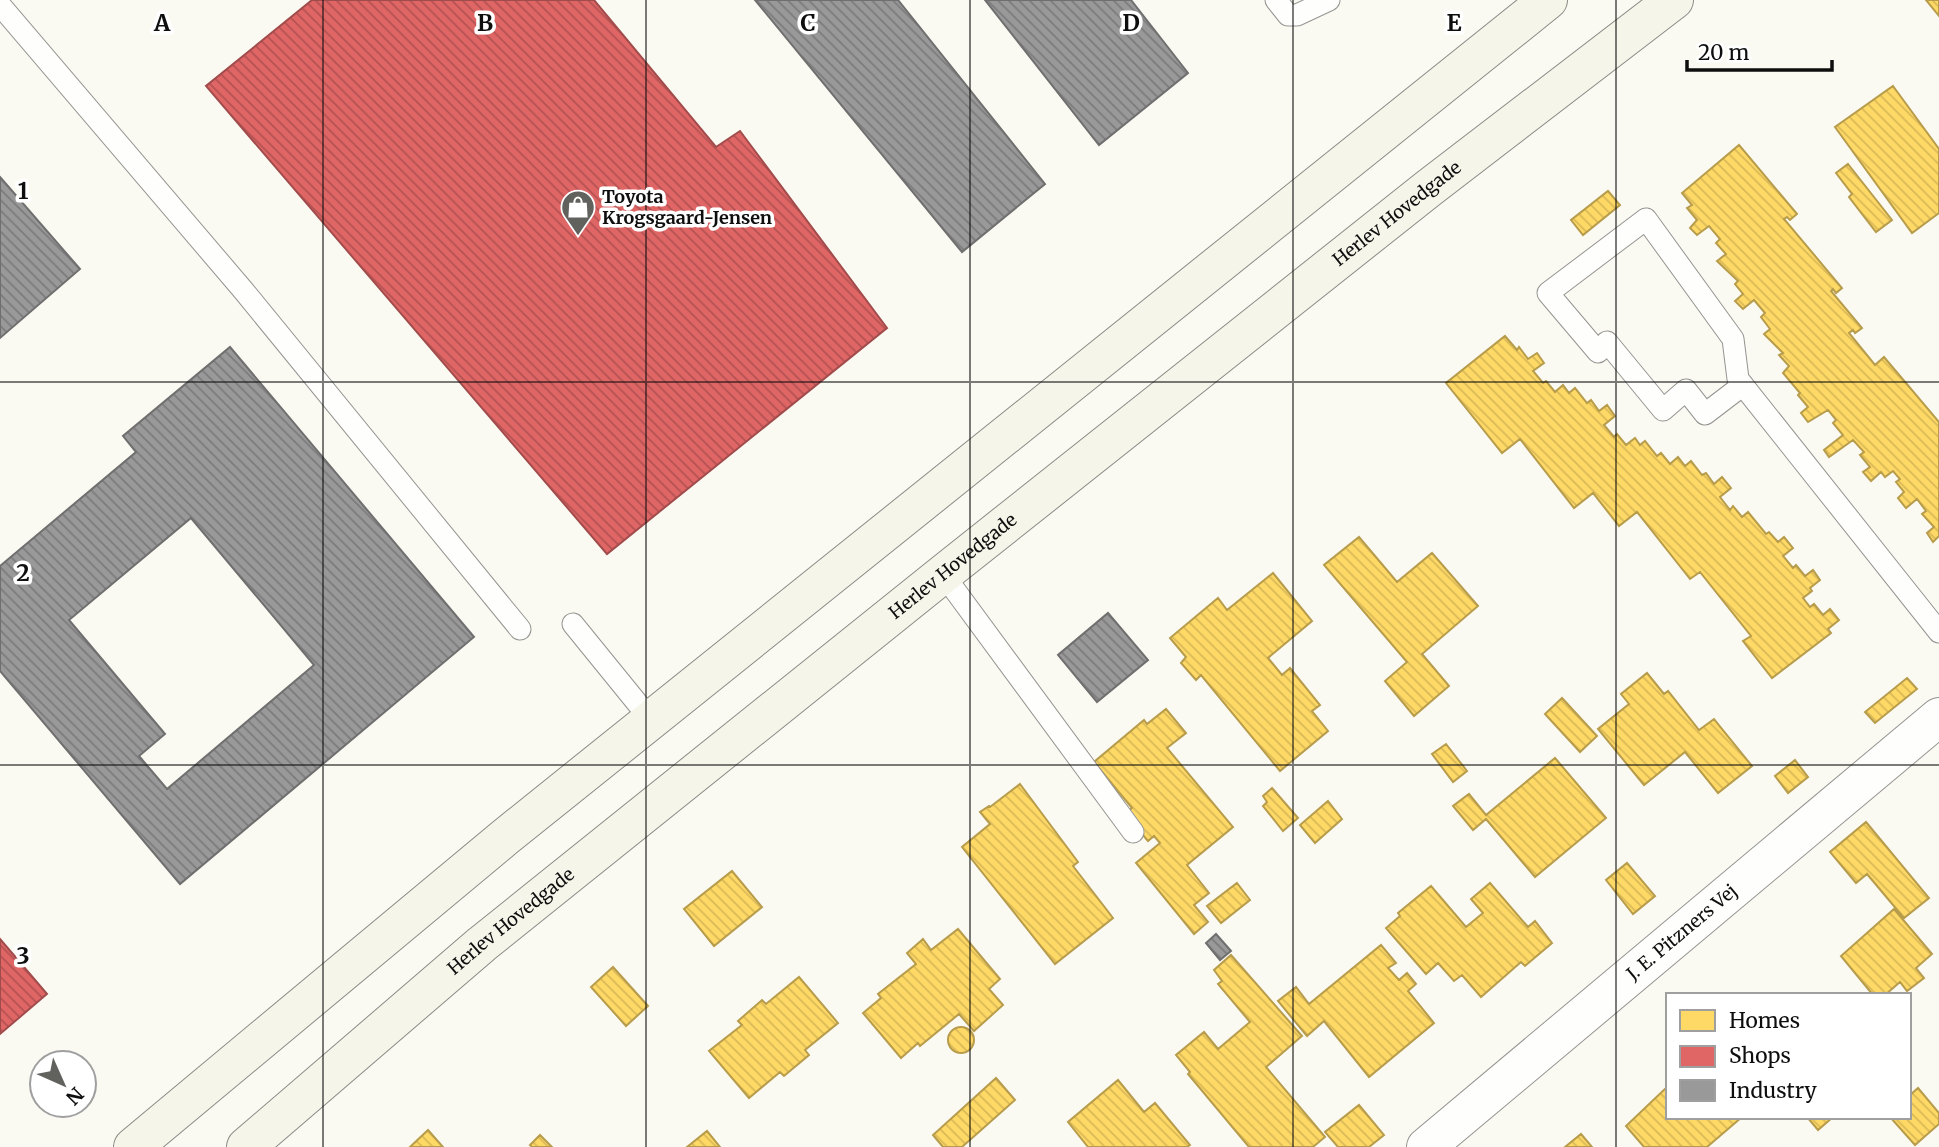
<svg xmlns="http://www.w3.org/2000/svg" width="1939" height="1147" font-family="Merriweather,serif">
<defs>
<pattern id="homes-back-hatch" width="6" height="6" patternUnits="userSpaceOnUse" patternTransform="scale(1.75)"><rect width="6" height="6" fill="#ffd966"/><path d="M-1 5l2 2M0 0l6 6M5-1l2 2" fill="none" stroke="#d9b957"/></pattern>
<pattern id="shops-back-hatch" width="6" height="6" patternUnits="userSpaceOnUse" patternTransform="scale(1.75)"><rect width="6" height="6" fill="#e06666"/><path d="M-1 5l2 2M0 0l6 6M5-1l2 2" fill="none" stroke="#b45252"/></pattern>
<pattern id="industry-back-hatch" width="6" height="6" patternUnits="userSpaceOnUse" patternTransform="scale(1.75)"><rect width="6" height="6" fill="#999"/><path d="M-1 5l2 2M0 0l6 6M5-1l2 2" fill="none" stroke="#7b7b7b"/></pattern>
</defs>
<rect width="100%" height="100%" fill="#fbfaf2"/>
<path fill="url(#homes-back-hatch)" stroke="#b79c4c" stroke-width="2" d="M1926,0H1939V16Z
M1893,86L1939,149V213L1912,233L1835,127Z
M1739,145L1797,214L1790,220L1787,217L1784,219L1842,288L1836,293L1833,289L1831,291L1862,328L1855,333L1853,330L1849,333L1875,365L1884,357L1939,422V536L1933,542L1927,533L1934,527L1922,514L1926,511L1917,499L1906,508L1898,498L1904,492L1896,482L1900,479L1893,471L1885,477L1881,472L1871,481L1863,472L1870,467L1860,455L1864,452L1853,440L1829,457L1824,450L1843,435L1833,423L1836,420L1828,410L1808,422L1801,413L1808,407L1798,395L1800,393L1783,373L1789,366L1779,355L1783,353L1764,334L1770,329L1761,317L1765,313L1754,300L1743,309L1735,301L1743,294L1735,284L1738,281L1717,261L1726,254L1716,243L1720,239L1709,226L1697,235L1690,228L1697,220L1687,208L1692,205L1682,193Z
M1848,164L1892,220L1876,232L1849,197L1852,194L1836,173Z
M1608,191L1620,205L1583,235L1571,220Z
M1505,336L1517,350L1519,347L1528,359L1537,353L1544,363L1533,371L1543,383L1546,381L1555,392L1563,385L1569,393L1575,388L1587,403L1591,400L1599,411L1607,405L1615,416L1604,425L1614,437L1617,434L1626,445L1635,438L1640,445L1645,441L1657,456L1661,453L1670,464L1678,457L1685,466L1691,461L1702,475L1706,473L1714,484L1722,477L1731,488L1720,497L1730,510L1733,506L1742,517L1748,512L1766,534L1769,532L1778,542L1784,537L1793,548L1783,556L1793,568L1796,565L1805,576L1813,570L1820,580L1810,588L1812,591L1803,598L1810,607L1814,604L1823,615L1830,609L1839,620L1828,629L1831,633L1772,678L1743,641L1751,636L1700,572L1690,579L1637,512L1619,526L1593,493L1574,508L1520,439L1502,453L1446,383Z
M1359,537L1397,582L1432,553L1478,606L1422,654L1449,686L1414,716L1385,681L1407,662L1324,565Z
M1273,573L1312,621L1268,658L1282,675L1290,668L1320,705L1312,711L1328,731L1280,771L1201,675L1196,680L1181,663L1186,657L1170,638L1218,598L1227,610Z
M1647,673L1664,694L1668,691L1699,730L1714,719L1752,766L1718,793L1685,752L1644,785L1598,729L1629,704L1621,694Z
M1907,678L1917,689L1875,723L1865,712Z
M1562,698L1597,736L1580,752L1545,714Z
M1166,709L1186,733L1167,748L1233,827L1187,865L1209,893L1194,905L1208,922L1194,934L1136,863L1160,843L1154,836L1148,841L1125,814L1132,808L1094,762L1144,720L1147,724Z
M1446,744L1467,771L1453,782L1432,754Z
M1555,758L1606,818L1535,877L1486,819L1473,830L1453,806L1469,794L1486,815Z
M1795,760L1808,777L1788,793L1775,776Z
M1020,784L1078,862L1073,866L1113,918L1055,964L962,847L990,824L980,812L989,806L990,807Z
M1272,788L1298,818L1283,831L1263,806L1267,802L1263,796Z
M1328,801L1342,819L1315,843L1300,825Z
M1866,822L1929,898L1904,918L1867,874L1856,883L1830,852Z
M1627,863L1655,896L1633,914L1606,880Z
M732,871L762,907L714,946L684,909Z
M1237,883L1250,900L1221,923L1207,906Z
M1490,883L1528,927L1535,921L1552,943L1525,966L1521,962L1481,997L1462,975L1454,981L1438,963L1426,974L1386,928L1400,916L1398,913L1431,886L1466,927L1483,913L1471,899Z
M1894,909L1932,954L1916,968L1924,978L1907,991L1900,982L1885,995H1873L1841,956Z
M958,929L1000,979L989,989L1003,1005L974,1031L959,1014L920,1046L918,1043L901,1058L863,1013L881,998L878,994L916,964L907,953L923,939L931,950Z
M1381,945L1396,963L1388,968L1399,980L1407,973L1416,984L1408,991L1434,1023L1369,1077L1324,1021L1307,1036L1278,1001L1296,987L1309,1004Z
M1231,955L1302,1036L1266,1067L1325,1137L1313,1147H1249L1188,1074L1190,1072L1176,1055L1204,1032L1218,1049L1250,1022L1218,984L1222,981L1214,970Z
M613,967L648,1006L626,1026L591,987Z
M799,977L838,1023L805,1050L809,1055L784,1076L780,1072L749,1098L709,1051L742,1025L738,1021L762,1000L766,1004Z
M948 1040a13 13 0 1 1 26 0a13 13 0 1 1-26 0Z
M996,1078L1015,1100L962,1147H943L933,1135Z
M1118,1080L1144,1112L1155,1103L1190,1145L1187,1147H1088L1068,1122Z
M1668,1086V1117H1742L1707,1147H1644L1626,1126Z
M1918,1088L1939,1113V1124L1915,1145L1890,1117H1909V1096Z
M1359,1105L1384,1135L1369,1147H1338L1325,1132Z
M1807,1117H1833L1818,1130Z
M428,1130L443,1147H410Z
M707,1131L720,1147H687Z
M1581,1134L1592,1147H1565Z
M540,1135L552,1147H532L530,1145Z"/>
<path fill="url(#shops-back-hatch)" stroke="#a14c4c" stroke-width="2" d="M312,0H594L716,147L740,131L887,328L607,554L206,86Z
M0,939L47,994L0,1034Z"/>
<path fill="url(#industry-back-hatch)" stroke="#6f6f6f" stroke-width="2" fill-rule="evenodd" d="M755,0H898L1045,184L962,252Z
M985,0H1131L1188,73L1099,145Z
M0,177L80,269L0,338Z
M230,347L474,637L180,884L0,671V566L136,452L123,436ZM191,518L314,665L167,789L139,756L165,734L69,620Z
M1108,613L1148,660L1097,702L1058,655Z
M1216,934L1231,951L1220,960L1206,943Z"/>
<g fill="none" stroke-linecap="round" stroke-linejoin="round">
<g stroke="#959491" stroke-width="23">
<path id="lane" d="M1276,0L1288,15H1297L1329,0
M0,5L243,290L520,629
M1743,385L1705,414L1686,390L1663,410L1607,342L1598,352L1548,293L1646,219L1733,339L1738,379L1939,632
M943,574L1133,832
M573,624L651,720"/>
</g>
<g stroke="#959491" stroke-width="40">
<g id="street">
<path id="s1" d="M1426,1147L1939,717"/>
</g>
</g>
<g stroke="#8b8b87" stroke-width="40">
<g id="secondary">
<path d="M133,1147L504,838L1548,0"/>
<path id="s2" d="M246,1147L482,944L943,574L1429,188L1674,0"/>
</g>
</g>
<use href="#lane" stroke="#fefefd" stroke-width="21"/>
<use href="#street" stroke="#fefefd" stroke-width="38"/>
<use href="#secondary" stroke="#f5f5ea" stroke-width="38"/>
</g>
<path fill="none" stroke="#0e0e0e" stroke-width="2" stroke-opacity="0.55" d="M323,0V1147M646,0V1147M970,0V1147M1293,0V1147M1616,0V1147M0,382H1939M0,765H1939"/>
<defs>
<g id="shop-pin" transform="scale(1.75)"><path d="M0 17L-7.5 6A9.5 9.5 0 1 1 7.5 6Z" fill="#61615e" stroke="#fff"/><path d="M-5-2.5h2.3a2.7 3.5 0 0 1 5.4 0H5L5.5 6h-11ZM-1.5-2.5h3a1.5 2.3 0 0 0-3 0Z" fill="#fff"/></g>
</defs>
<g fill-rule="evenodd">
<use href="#shop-pin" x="578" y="207"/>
</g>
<g text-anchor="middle" stroke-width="7" stroke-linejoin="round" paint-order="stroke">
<g font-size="18" font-weight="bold" fill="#0e0e0e" stroke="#fff" text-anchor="start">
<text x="602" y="203">Toyota<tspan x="602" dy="21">Krogsgaard-Jensen</tspan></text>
</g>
<g font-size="18" fill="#0e0e0e" stroke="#fff">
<text dy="6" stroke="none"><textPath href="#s2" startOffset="1482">Herlev Hovedgade</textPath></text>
<text dy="6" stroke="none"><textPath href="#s2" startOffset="915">Herlev Hovedgade</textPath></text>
<text dy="6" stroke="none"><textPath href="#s2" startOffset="348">Herlev Hovedgade</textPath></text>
<text dy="6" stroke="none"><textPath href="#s1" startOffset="334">J. E. Pitzners Vej</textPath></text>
</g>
</g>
<g font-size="23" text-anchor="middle" font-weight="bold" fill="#0e0e0e" stroke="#fff" stroke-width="7" stroke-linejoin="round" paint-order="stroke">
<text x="162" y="31">A</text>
<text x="485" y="31">B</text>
<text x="808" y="31">C</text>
<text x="1131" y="31">D</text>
<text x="1454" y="31">E</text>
<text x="23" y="199">1</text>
<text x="23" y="581">2</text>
<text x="23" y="964">3</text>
</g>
<rect x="1666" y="993" width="245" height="126" fill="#ffffff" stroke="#9f9f9f" stroke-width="2"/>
<rect x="1680" y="1010" width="35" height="21" fill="#ffd966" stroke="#9f9f9f" stroke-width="2"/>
<text x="1729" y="1028" font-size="21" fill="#0e0e0e">Homes</text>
<rect x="1680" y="1046" width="35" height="21" fill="#e06666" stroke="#9f9f9f" stroke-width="2"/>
<text x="1729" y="1063" font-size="21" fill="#0e0e0e">Shops</text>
<rect x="1680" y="1080" width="35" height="21" fill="#999999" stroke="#9f9f9f" stroke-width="2"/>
<text x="1729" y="1098" font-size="21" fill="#0e0e0e">Industry</text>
<g transform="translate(63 1084) rotate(135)"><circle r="33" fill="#ffffff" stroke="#9f9f9f" stroke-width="2"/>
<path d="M0-5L12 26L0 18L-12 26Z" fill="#61615e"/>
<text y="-10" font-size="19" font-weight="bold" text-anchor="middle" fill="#0e0e0e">N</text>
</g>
<path d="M1687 60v10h145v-10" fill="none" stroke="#0e0e0e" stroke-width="3.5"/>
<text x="1698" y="60" font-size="21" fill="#0e0e0e" stroke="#ffffff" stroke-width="5" paint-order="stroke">20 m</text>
</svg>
